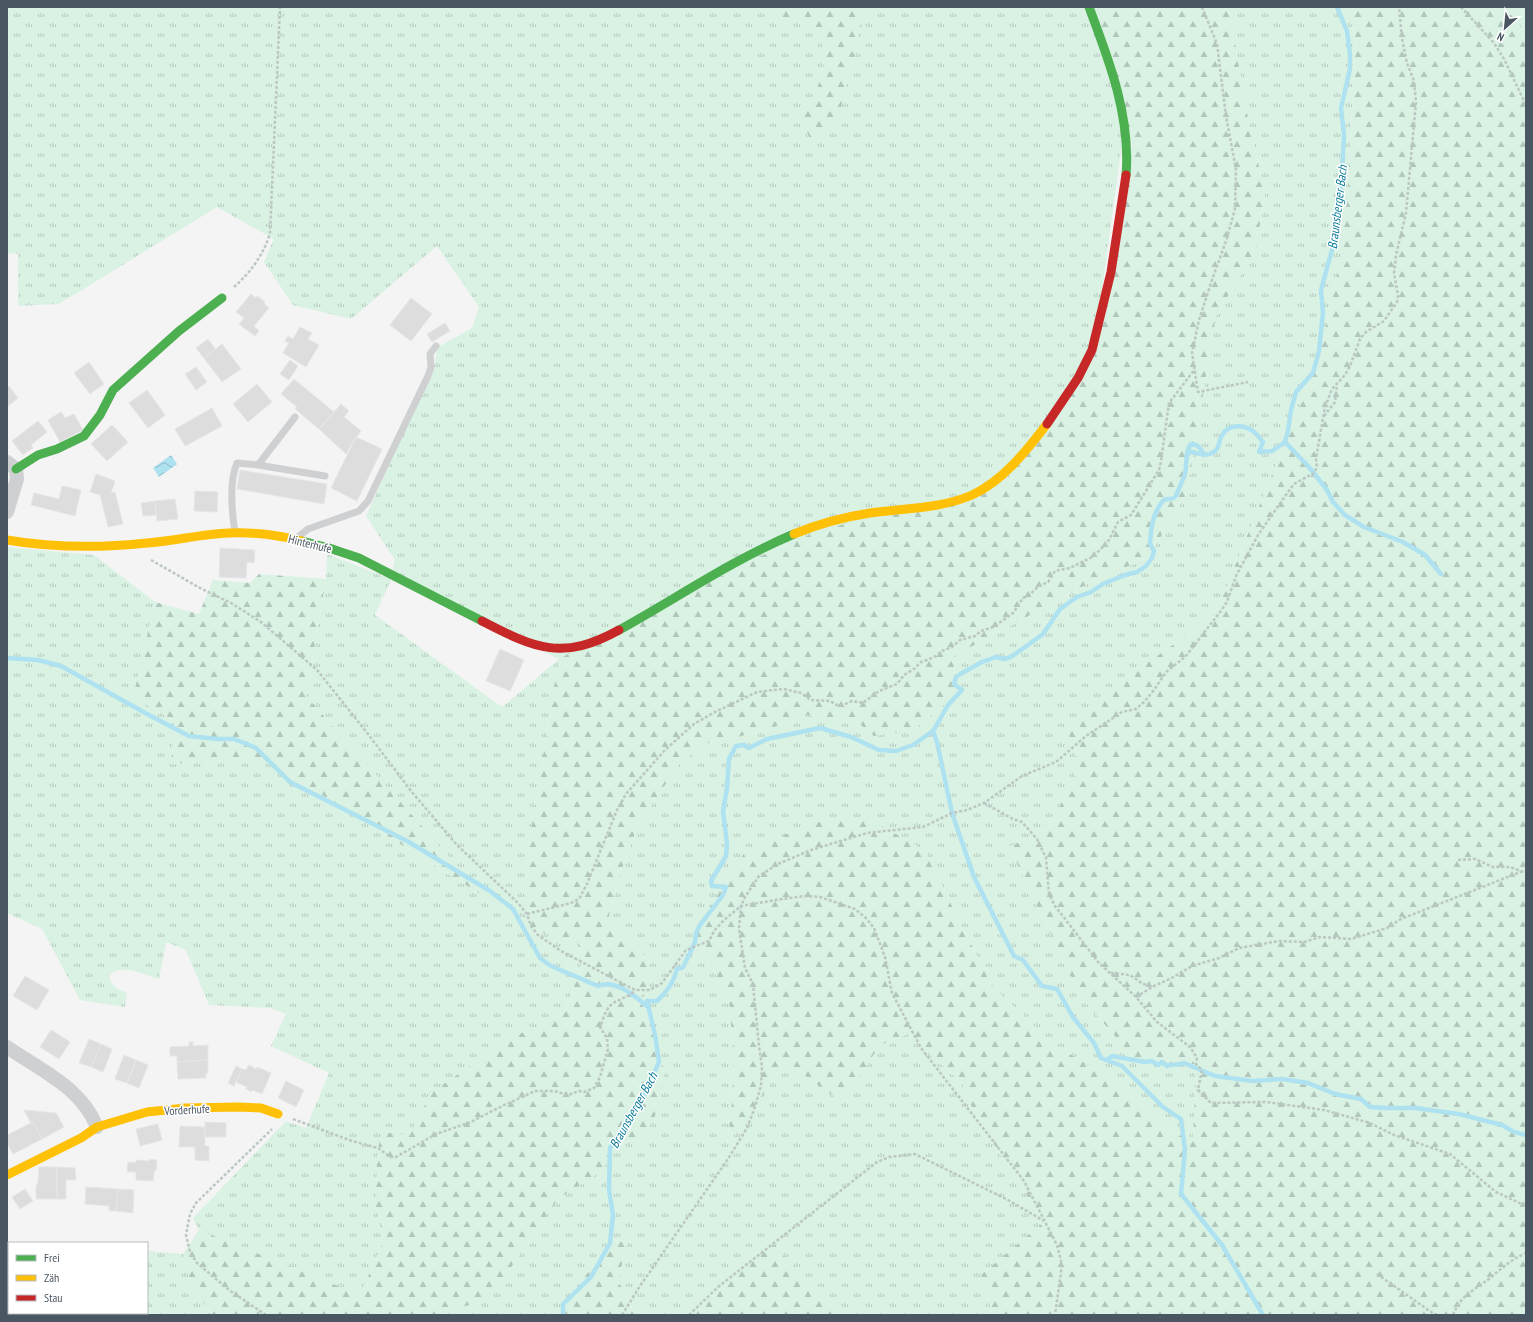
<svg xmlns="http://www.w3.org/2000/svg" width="1533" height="1322" font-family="'PT Sans Narrow',sans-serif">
<defs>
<pattern id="grass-tufts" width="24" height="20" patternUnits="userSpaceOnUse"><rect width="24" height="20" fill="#d9f2e3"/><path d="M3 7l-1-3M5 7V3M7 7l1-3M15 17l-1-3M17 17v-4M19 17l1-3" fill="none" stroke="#b2c7bb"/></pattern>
<pattern id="forest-firs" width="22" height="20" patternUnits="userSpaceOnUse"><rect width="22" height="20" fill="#d9f2e3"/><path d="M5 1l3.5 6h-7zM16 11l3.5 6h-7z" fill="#b2c7bb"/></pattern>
<pattern id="water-waves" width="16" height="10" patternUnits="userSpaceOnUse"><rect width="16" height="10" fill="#aee2f0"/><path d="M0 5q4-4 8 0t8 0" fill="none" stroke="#90bac6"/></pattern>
</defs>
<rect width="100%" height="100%" fill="#f4f4f4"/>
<path fill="url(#grass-tufts)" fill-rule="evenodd" d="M7,7H1093L1127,106L1093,356L1001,486L559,659L530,835L522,931L546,933L577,941L584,957L565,1012L507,1040L432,1093L376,1207L384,1240L360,1296L199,1230L193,1218L286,1121L306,1128L329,1073L271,1046L286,1014L270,1008L209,1005L186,950L166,942L159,979C145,975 120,962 109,976C112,987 117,989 127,993L125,1007L80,1000L42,929L7,913V547L94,555L155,602L133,697L175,721L171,764L261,757L483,896L306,696L326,579L327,554L391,579L395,560L366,516L416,405L432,376L438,347L472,328L479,307L437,246L351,319L293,305L264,262L274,239L217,207L59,304L18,306V254L7,253ZM391,580L559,659L502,707L375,615Z
M1229,7H1347L1356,40L1347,201L1341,257L1318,361L1215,615L1130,675L1079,767L1049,828L1009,847L1082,998L1138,1063L1196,1064L1193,1140L1171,1132L1121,1086L1051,1042L992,986L924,850L697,945L708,958L729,1002L734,1058L732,1102L727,1144L786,1062L842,1101L880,1045L908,1034L962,1083L975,1115L1044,1222L981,1275L993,1315H836L830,1304L774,1246L681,1315H655L634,1304L618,1282L627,1243L614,1239L555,1315H447L449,1309L487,1302L558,1199L603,1170L614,1143L643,1138L665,1072L640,997L649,984V961L608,920L619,877L638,825L680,763L710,742L756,733L808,715L856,721L874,736L955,696L954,656L1093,581L1148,558L1187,493L1216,316L1256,249L1265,194L1246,108Z
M1504,7H1526V32Z
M147,1251L183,1254L193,1291L214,1315H7V1265L9,1264V1313H147Z"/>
<path fill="url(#forest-firs)" d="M781,7H864L861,27L838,119L810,138L801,121L824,74L822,35L797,20L772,21Z
M1093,7H1229L1246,108L1265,194L1256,249L1216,316L1187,493L1148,558L1093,581L954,656L955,696L914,730L874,736L856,721L808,715L756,733L710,742L680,763L638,825L619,877L608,920L649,961V984L640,997L665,1072L655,1116L643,1138L614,1143L603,1170L558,1199L487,1302L449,1309L447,1315H214L193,1291L183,1254L199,1230L360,1295L384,1240L376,1207L377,1156L381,1132L410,1135L431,1093L507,1040L565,1012L584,957L577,941L546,933L522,931L530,835L559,659L755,559L821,530L1001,486L1093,356L1132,145Z
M1347,7H1504L1526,32V1315H993L981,1275L1044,1222L975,1115L962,1083L908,1034L880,1045L842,1102L786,1062L727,1145L732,1102L734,1058L729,1002L708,958L697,945L692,933L745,852L812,823L866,817L924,850L992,986L1051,1042L1121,1086L1171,1132L1193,1140L1196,1064L1138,1063L1082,998L1009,847L1049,828L1079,767L1069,734L1130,675L1215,615L1318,361L1341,257L1347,201L1356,40Z
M259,574L326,579L306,696L485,897L261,757L171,764L175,721L133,697L155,602L199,614L213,580L250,583Z
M614,1239L627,1243L618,1282L634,1304L655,1315H555Z
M774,1245L831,1304L836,1315H681Z"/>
<path fill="url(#water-waves)" d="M171,455L177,464L159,477L153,468Z"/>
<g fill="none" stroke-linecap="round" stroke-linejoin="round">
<path stroke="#aee2f0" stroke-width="4.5" d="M1285,442L1309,467L1327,490L1333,502L1345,515L1364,527L1403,542L1425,555L1441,574
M1187,454L1192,452C1200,454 1208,457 1215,451C1219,448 1219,442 1221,437C1227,424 1242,424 1253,431C1257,434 1260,439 1263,442L1259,452L1272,451L1285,442L1288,431L1291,410L1296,392L1313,373L1319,351L1323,313L1321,290L1335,239L1341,189L1344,135L1341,108L1350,69V55L1347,31L1337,7
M7,658L38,660L61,666L147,714L189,736L218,739H234L256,748L290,782L407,841L490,891L513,909L540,958L551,966L598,986C616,979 635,996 648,1007
M933,731L937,742L952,813L974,877L1014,956L1023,960L1042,986L1057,989L1073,1017L1094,1043L1101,1058L1122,1066L1163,1107L1181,1119L1185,1150L1181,1194L1222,1245L1263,1315
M1107,1060L1112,1056L1145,1062L1152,1061L1158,1065L1162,1062L1167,1066C1173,1063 1178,1066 1184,1063L1215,1076L1253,1081L1282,1079L1308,1083L1335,1094L1361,1099L1370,1107L1386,1108H1415L1459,1114L1502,1125L1514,1132L1526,1135
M563,1315V1304L591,1277L610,1243L613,1215L609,1190L610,1148L647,1090L659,1062L655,1035L647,1001H657C667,992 674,982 677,969L683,967L690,953L695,942L696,933L700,925L723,895L726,887L712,886L711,881L726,856L727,844L723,811L727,788L729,759L736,746L744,745L749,748L767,739L820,728L851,737L879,750L896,751L913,745L933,731L948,705L962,690L954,684L956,677L962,673L982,662L996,657L1004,659L1011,657L1043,634L1060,609L1077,597L1091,592L1103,584L1125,575L1137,572L1146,566L1152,558L1154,551L1150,544C1151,529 1152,515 1162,502C1165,497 1171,501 1175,497C1177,495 1182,480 1184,477C1188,466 1184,453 1191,444C1198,444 1201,449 1204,455"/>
</g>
<path fill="#ddddde" stroke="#e5e6e7" d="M251,294L256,298L257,296L265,302L264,304L269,308L254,326L259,331L255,336L239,324L244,318L236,312Z
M411,298L432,314L411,341L390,325Z
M445,323L450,331L432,342L427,334Z
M300,327L312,333L308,339L319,345L306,367L283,353L289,343L285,341L288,336L293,339Z
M208,339L215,349L204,358L196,348Z
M222,344L241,369L222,382L204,358Z
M290,360L298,366L289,380L280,374Z
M89,362L104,384L90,394L74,373Z
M196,367L207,382L196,390L185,374Z
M294,379L334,412L319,429L295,409L297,407L281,394Z
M257,384L272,402L248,422L233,404Z
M9,386L18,398L7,407V388Z
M147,390L165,415L148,428L129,403Z
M341,404L349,411L344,417L361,431L353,441L346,454L319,429Z
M212,408L222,426L185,446L175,429Z
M61,412L65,418L74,414L83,430L60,442L48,420Z
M38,421L47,432L31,445L33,448L23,455L12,441Z
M112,425L128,442L107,461L91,444Z
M356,437L382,449L357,501L331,488Z
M240,470L327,484L324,504L237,489Z
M96,474L115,481L111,493L115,492L123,524L108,527L100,495L90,492Z
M62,486L81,490L75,516L31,505L34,493L59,499Z
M195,491L218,492L217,512L194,511Z
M175,499L178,519L157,521L155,501Z
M155,501L156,515L143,516L141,503Z
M220,548L255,550L254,563L247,562L246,578L219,577Z
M500,649L524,660L510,691L486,681Z
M25,976L49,990L37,1010L13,996Z
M51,1030L70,1042L59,1059L40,1047Z
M89,1039L101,1044L91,1067L79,1063Z
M189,1042H193V1046L208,1045V1060L177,1062V1056H170V1047L189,1046Z
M101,1044L112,1049L103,1072L91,1067Z
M124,1055L136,1060L127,1083L115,1079Z
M136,1060L148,1065L139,1088L127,1083Z
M208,1060V1073H206V1078L178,1079L177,1062Z
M249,1065L256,1069L257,1067L271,1073L262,1094L252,1090V1092L246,1089L247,1087L236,1082L242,1069L246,1070Z
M236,1066L242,1069L234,1086L228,1083Z
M286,1081L304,1090L296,1107L278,1098Z
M24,1110L56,1113L64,1127L42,1139L33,1122L31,1123Z
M33,1122L42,1139L13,1154L7,1143V1135Z
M205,1122L226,1123V1137H205Z
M158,1124L162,1140L140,1146L136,1129Z
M180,1126L205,1127V1146H209V1161L195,1160V1147H179Z
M149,1159L157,1160L156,1171H154L153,1181L136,1180V1172H127L128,1162L136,1163V1160L149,1161Z
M39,1167H57V1199H36V1186L38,1183Z
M57,1167L75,1168L76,1180H66V1199H57Z
M86,1187L118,1189L116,1211H109V1206L85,1204Z
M25,1189L33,1201L20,1209L12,1197Z
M118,1189L134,1190L133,1213L116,1211Z"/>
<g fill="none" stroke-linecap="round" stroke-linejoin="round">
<path stroke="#bcc7c4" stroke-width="2.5" stroke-dasharray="3 2" stroke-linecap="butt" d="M1202,7L1217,44L1226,116L1236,169L1235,209L1226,241L1212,280L1199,320L1192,353L1198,392L1248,382
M1461,7L1494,43L1504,59L1526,105
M234,287C251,272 264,254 270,233L280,7
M1324,416L1335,402L1337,384
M151,560L200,588L231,603L261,622L317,670L368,734L411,791L457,845L518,903L527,914L531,926L538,935L561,951L635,990H650L662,983L686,950L709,941L714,931L724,920L741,906L782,899L805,896L820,897L855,909L866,918L874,928L885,957L892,993L921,1048L1024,1181L1057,1245L1062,1265L1055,1315
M984,803L1013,819L1022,822L1037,839L1046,858L1049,894L1055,906L1099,963L1136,997L1157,1022L1190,1047L1197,1058L1196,1064L1202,1070L1198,1090L1211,1103L1266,1102L1324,1110L1370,1123L1394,1135L1450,1154L1496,1192L1526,1206
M1458,860L1475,859L1493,867H1510L1526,873
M527,914L571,903L579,899L587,884L617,810L626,794L665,750L694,724L715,712L757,692L773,690L784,689L801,693L811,700L830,701L837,705H843L852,701L863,703L879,691L897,684L904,675L914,669L921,662L927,660L936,656L942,651L952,647L960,640L975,636L981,631L993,627L1002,621L1013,613L1023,598L1028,596L1039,586L1048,582L1055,571L1070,568L1092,557L1100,550L1109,540L1118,522L1131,515L1159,470L1161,461L1169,403L1195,369
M1111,973L1130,975L1143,984L1153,986
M1136,997L1154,986L1170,979L1192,966L1219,958L1239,948L1279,941L1304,942L1320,937L1351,939L1387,928L1401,919L1523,871
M293,1119L352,1141L378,1148L390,1157H396L436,1134L471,1122L496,1109L535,1091H554L568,1095L579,1091L584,1092L594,1088L600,1077L608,1049L607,1038L600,1027C603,1020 605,1011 610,1006C616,999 629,998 635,990
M1377,1274L1434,1314L1439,1315
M266,1315L229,1290L197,1263L190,1252L186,1235L190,1214L196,1203L272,1129
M622,1315L640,1286L728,1159L747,1128L754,1110L761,1086L762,1067L759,1046L753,984L745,968L739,929L741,906L745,897L759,876L778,864L811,850L867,833L923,827L952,813L967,810L984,803L1022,776L1056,762L1086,736L1122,712L1136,709L1144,702L1154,690L1166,672L1186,656L1220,612L1227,602L1236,576L1258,535L1288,492L1294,484L1314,473L1317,467L1316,459L1324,412L1327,402L1332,389L1345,375L1350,366L1360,339L1366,332L1384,321L1397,302L1398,296L1394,273L1396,255L1406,213L1416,102L1414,81L1407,63L1402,39L1399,7
M689,1315L718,1287L877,1162L889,1157L915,1154L1008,1200L1044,1221
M1453,1315C1462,1293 1473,1292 1490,1278C1501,1269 1512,1259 1526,1253"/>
<path stroke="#ced0d2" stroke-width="7" d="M258,465L325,476
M235,533C232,513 229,481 237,463L258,465L295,417
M298,537L308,529L359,511L368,501L428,376L431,367L430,354L436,346"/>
<path stroke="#ced0d2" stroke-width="14" d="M7,462L16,469L17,479L7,512
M7,1047C40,1070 81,1087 97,1127"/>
<path stroke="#4caf50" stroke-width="9" d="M1089,7C1109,60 1131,117 1126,175
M16,469L38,455L57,449L84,436L100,415L113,390L179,331L222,298
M302,541L329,548L359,558L482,621
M619,630C677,598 732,560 794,534"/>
<path stroke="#ffc107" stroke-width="9" d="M794,534C818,524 844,517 870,513C904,508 940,509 972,495C1003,481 1027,450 1047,424
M7,540C54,548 100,548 147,543C174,541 202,534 229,533C253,532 278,535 302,541
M7,1175L81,1138L97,1127L147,1112L186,1108L238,1107L261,1108L278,1114"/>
<path stroke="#c62828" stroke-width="9" d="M1047,424L1078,378L1092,350L1111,272L1126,175
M482,621C536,649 563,661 619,630"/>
</g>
<g text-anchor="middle" stroke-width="3" stroke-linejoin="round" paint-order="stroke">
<g font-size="12" fill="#4a5661" stroke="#fff">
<text transform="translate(310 544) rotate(14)" y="4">Hinterhufe</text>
<text transform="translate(187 1110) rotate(-3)" y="4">Vorderhufe</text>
</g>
<g font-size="13" font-style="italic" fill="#0c7c9b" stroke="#fff">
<text transform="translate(1337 207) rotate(-83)" y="5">Braunsberger Bach</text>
<text transform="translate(633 1110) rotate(-61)" y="5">Braunsberger Bach</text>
</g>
</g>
<rect width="1533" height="1322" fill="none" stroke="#4a5661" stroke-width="16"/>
<rect x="8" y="1242" width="140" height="72" fill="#ffffff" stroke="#b7bbc0"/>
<rect x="16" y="1255" width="20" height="6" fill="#4caf50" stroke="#b7bbc0"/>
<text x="44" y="1262" font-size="12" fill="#4a5661">Frei</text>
<rect x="16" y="1275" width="20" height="6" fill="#ffc107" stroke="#b7bbc0"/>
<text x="44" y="1282" font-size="12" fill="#4a5661">Zäh</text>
<rect x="16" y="1295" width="20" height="6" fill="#c62828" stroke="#b7bbc0"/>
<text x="44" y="1302" font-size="12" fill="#4a5661">Stau</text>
<g transform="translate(1505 28) rotate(207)" stroke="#ffffff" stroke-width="3" paint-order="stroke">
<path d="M0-3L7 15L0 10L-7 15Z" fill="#4a5661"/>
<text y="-6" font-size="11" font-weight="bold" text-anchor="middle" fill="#4a5661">N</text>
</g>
</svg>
